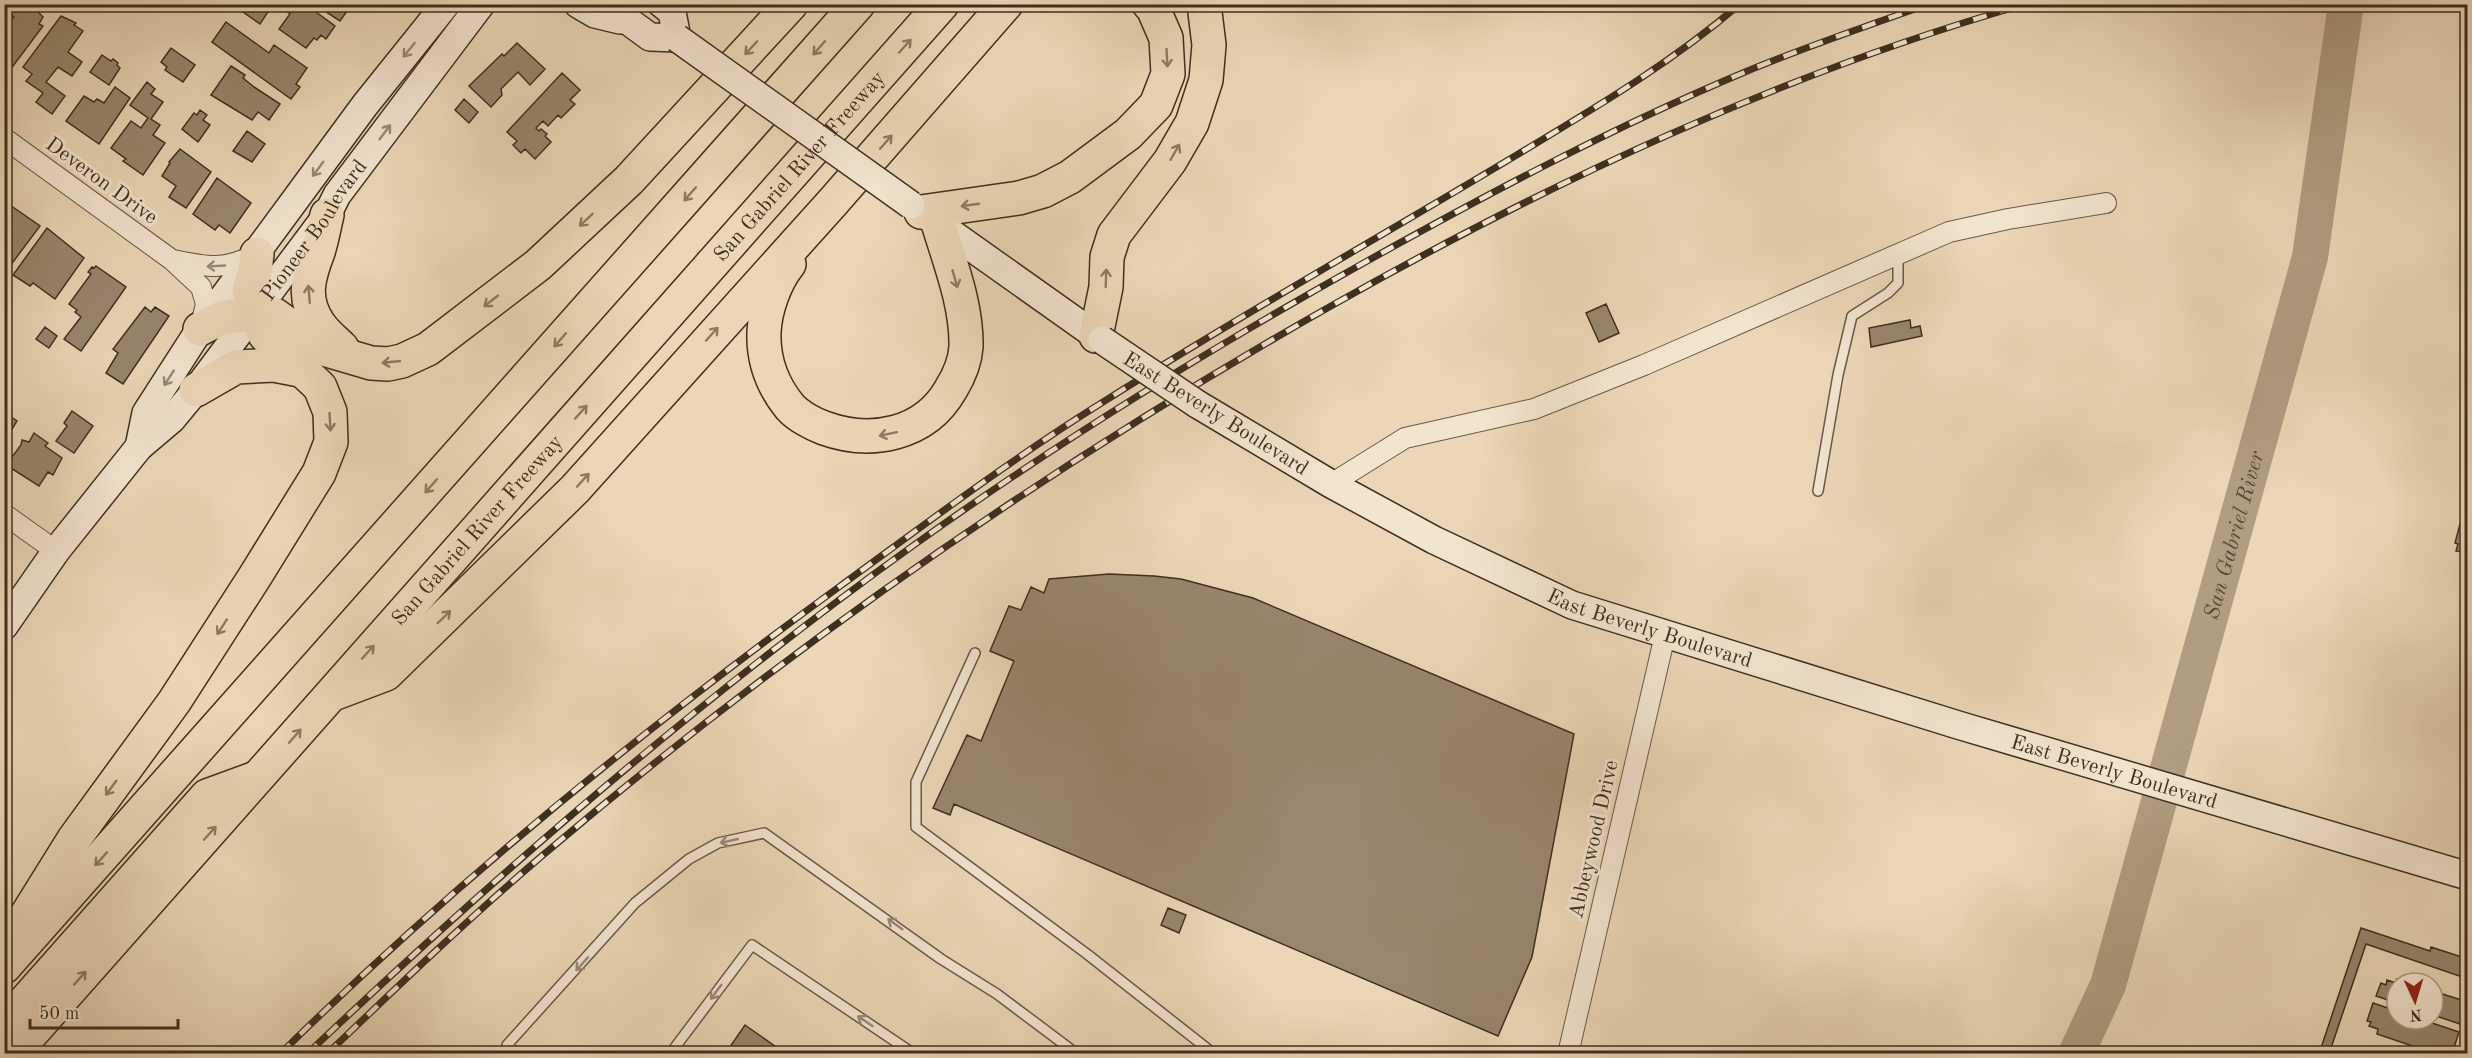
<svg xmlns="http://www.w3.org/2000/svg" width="2472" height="1058" font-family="'Old Standard TT',serif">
<rect width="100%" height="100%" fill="#ebd7b7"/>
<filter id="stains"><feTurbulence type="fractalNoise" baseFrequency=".00333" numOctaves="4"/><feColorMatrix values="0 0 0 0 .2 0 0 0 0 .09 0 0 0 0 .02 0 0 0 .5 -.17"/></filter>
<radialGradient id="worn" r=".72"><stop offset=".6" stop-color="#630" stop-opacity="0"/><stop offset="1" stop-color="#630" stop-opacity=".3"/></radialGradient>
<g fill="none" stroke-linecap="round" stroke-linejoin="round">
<path stroke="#b09e83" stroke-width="36" id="s1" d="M2076,1054L2108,985L2310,257L2346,4"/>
</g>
<path fill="#97876e" stroke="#3c301f" stroke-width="1.5" d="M4,4H31L43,17L39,24L43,26L4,78V22L9,17L12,19L14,17L4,11Z
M248,4H268L271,7L260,24L243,12Z
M305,4L335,26L326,39L321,35L317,40L314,38L306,48L279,29L290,14L278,5Z
M314,4H352L340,21Z
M61,16L76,23L74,25L83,31L68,52L82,62L72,76L58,67L46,82L65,96L52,114L36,102L43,93L26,81L32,74L23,67Z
M226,22L269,53L274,45L307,68L296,84L300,87L291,99L212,42Z
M517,43L545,69L530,85L518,72L501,89L502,95L491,107L469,86L502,54L504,56Z
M171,48L195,65L183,82L165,70L167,67L161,62Z
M102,55L111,61L113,59L118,63L117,65L120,68L109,85L90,72Z
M231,66L245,75L243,78L254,87L280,104L269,120L258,112L252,120L211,95Z
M562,73L580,90L570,100L575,104L561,118L558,115L548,126L543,121L536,128L539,131L541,129L547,134L545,136L551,142L535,159L525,149L521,153L513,145L517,141L507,132Z
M147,82L155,89L151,94L163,102L151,119L160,125L153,135L165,143L143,175L123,161L126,159L111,148L131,121L141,128L148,118L130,105Z
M115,87L130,98L99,144L66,121L84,96L94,102L97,99L104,103Z
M464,99L478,112L469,123L455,110Z
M200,110L207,115L203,120L210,125L198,142L182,129L194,113L197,115Z
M247,131L265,144L252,162L233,151Z
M180,149L211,172L186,208L169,197L176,186L162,176L170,163L169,162Z
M217,178L251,203L230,233L219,225L215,230L193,214Z
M7,203L40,226L4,274V206Z
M47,228L84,258L55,299L33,283L30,286L13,275Z
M96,266L126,287L81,351L64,339L81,317L75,312L77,310L69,304L91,274L88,272L92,267L94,268Z
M1606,304L1619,333L1599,342L1586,313Z
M145,307L151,312L155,307L169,316L123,384L106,373L118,353L113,349Z
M1910,320L1911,328L1920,326L1922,336L1871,347L1869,328Z
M45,327L57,336L49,348L36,339Z
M72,411L93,426L74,453L56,441L67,426L64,423Z
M4,412L17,421L4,442Z
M34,433L48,443L45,446L62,458L53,475L48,472L39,486L6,465L21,445L22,440L29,442Z
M2466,513H2468V553L2456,551L2458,544L2455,543L2460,524L2463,525Z
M1109,574L1154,576L1181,579L1253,598L1574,734L1532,957L1498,1036L954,804L950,815L933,808L967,735L981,741L1014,661L990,651L1009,606L1021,610L1031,587L1044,593L1049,579Z
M1168,908L1186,915L1179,933L1161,925Z
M2361,928L2430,951L2431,947L2468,959V979L2366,944L2329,1054H2319Z
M2397,979L2410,983H2397V1003L2376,996L2381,983L2386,985L2387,980L2396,983Z
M2433,991L2468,1002V1012L2463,1025L2433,1015Z
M2373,1003L2397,1011V1019H2420L2459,1032L2452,1054H2436L2377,1034L2378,1029L2369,1026L2371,1022L2367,1021Z
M745,1025L786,1054H725Z"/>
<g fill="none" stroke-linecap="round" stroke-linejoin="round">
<g stroke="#685a45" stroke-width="12">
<path id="lane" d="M1818,491L1838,375L1852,316L1888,293L1898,283V255
M975,653L916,782V827L1087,954L1214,1054
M2468,694V700
M518,1054L507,1045L635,903L689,859L718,843L764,833L941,959L997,994L1077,1054
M670,1054L752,945L914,1054"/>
</g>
<g stroke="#685a45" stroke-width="22">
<path id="street" d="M4,138L172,260L201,287L206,304L201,325
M173,260C207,267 222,271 255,255
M1331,484L1405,438L1534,409L1644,365L1949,232L2008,219L2106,203
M4,514L56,551
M1568,1054L1665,635"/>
</g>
<g stroke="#3c301f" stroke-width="30">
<g id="secondary">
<path d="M578,4L595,14L620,20"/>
<path d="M605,4L650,37L677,38L672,12L662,4"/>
<path d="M930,218L1102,340"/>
<path id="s2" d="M1197,404L1331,484L1434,540L1572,605L1958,725L2468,876"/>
<path d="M139,447L146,413L200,329L365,105L446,4"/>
<path id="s3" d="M4,626L56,551L139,447L172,419L196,390L327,215L337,195L481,4"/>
</g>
</g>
<g stroke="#3c301f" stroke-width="36">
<g id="highway">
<path d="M921,212L1019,198L1043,191L1070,177L1128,134L1156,105L1168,74L1166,38L1153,8L1149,4"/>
<path d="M327,215C324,227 322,240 318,252C308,278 302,299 319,324C325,333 335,341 342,348"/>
<path d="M789,264C775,281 765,310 764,332C763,359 772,385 790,407C798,416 813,424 824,428C871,445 925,435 951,389C959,376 965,363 966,347C967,305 950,263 938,223"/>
<path d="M200,329L221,318L256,313L275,315L320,348L371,363L388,364L402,361L428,349L538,265L629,180L791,4"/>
<path d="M1096,336L1106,287L1107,257L1114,235L1170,161L1192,123L1206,80L1209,45L1204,4"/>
<path d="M196,390L236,367L274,365L305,371"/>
<path d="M333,694L386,674L575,489L833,202L1006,4"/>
<path d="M18,929L74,839L174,702L254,578L319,473L331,442L330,412L320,387L265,335L256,313L249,290L255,272L257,254"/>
<path d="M4,967L858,4"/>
<path d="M4,1025L207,796L256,778"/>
<path id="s4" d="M13,1054L942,4"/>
</g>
</g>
<use href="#lane" stroke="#f2e5d0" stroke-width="9"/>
<use href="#street" stroke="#f2e5d0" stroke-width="20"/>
<use href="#secondary" stroke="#f2e5d0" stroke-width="27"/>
<use href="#highway" stroke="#ebd7b7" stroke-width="33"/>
<g stroke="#3c301f" stroke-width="7">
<path id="rail" d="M280,1054C455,882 645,728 843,584C928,522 1013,458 1103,402C1238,317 1378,238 1515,156C1593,109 1670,64 1740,4
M307,1054C499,872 699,699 914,545C1059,441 1213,347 1369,260C1491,192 1616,126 1745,72C1805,47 1867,26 1929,4
M327,1054C398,986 469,918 543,855C788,647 1052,464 1331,306C1552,181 1781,74 2026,4"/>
</g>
<use href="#rail" stroke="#f2e5d0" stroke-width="4.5" stroke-dasharray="14" stroke-linecap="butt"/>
<g stroke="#3c301f" stroke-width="30" stroke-linecap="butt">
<path id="secondary-bridge" d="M677,38L911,205
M1102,340L1197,404"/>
</g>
<use href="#secondary-bridge" stroke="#f2e5d0" stroke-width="27"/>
</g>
<defs><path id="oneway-shaft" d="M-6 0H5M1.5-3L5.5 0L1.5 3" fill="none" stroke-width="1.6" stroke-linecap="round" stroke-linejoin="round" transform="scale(1.5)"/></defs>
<g stroke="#8b7b63">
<use href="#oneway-shaft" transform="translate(905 46) rotate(-48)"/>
<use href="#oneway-shaft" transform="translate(751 48) rotate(133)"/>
<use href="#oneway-shaft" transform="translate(819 48) rotate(131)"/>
<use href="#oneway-shaft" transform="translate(1167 58) rotate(87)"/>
<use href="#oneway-shaft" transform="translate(886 142) rotate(-49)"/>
<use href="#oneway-shaft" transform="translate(1175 152) rotate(-60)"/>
<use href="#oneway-shaft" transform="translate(690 194) rotate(131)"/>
<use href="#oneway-shaft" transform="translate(970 205) rotate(172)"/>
<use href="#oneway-shaft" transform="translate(586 220) rotate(137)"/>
<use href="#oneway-shaft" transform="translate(1106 278) rotate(-88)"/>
<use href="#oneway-shaft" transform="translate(955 279) rotate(74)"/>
<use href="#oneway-shaft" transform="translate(309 294) rotate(-95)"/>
<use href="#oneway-shaft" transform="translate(491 301) rotate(142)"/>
<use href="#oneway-shaft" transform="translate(712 334) rotate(-48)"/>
<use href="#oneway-shaft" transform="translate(560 340) rotate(131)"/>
<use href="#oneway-shaft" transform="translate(391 362) rotate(174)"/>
<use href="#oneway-shaft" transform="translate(581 412) rotate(-48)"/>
<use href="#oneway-shaft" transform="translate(330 422) rotate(87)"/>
<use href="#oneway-shaft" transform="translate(888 434) rotate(168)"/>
<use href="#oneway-shaft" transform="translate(583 480) rotate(-48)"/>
<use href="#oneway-shaft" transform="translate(431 486) rotate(131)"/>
<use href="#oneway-shaft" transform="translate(444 617) rotate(-44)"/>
<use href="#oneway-shaft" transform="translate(222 627) rotate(123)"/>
<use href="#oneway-shaft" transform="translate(368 652) rotate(-48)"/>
<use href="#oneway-shaft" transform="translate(295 736) rotate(-49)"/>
<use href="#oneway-shaft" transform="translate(111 788) rotate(126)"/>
<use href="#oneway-shaft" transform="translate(210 833) rotate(-48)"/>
<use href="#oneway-shaft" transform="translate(101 859) rotate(132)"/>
<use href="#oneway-shaft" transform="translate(80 978) rotate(-48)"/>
</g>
<g stroke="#978a78">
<use href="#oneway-shaft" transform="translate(409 50) rotate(129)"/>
<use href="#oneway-shaft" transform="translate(385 132) rotate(-53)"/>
<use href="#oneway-shaft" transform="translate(318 169) rotate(126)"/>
<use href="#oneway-shaft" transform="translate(216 266) rotate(177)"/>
<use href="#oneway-shaft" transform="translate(169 378) rotate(123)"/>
<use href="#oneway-shaft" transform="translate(729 841) rotate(167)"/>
<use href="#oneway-shaft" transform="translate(895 924) rotate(-144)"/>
<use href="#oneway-shaft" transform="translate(582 964) rotate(132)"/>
<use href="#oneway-shaft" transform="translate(716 992) rotate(127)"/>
<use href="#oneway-shaft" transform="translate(865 1021) rotate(-146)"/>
</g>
<g text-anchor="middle" stroke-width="6" stroke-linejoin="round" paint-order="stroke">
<g font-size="21" fill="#3c301f" stroke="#f2e5d0">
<text dy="7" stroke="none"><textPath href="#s4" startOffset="1186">San Gabriel River Freeway</textPath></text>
<text transform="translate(102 180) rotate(36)" y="7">Deveron Drive</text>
<text dy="7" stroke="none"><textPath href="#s3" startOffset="504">Pioneer Boulevard</textPath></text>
<text transform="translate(1216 413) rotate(32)" y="7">East Beverly Boulevard</text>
<text dy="7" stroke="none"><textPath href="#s4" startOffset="700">San Gabriel River Freeway</textPath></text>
<text dy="7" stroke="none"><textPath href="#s2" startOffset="507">East Beverly Boulevard</textPath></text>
<text dy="7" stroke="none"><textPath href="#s2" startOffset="993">East Beverly Boulevard</textPath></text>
<text transform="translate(1593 839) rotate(-77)" y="7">Abbeywood Drive</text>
</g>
<g font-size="22" font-style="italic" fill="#594c38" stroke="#f2e5d0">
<text dy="8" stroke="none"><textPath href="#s1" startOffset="543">San Gabriel River</textPath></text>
</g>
</g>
<rect width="2472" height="1058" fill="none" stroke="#ebd7b7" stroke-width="24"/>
<rect x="6" y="6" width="2460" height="1046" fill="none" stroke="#3c301f" stroke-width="3"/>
<rect x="12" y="12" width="2448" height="1034" fill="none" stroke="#3c301f" stroke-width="1.5"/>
<g transform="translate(2415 1001) rotate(176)"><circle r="28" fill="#f2e5d0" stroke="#a99d89" stroke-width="1.5"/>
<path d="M0-4.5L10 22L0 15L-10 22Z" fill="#8f2418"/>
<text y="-9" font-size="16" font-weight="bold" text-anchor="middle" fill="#3c301f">N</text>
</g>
<path d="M30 1019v9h148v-9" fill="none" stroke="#3c301f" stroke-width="3"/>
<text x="39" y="1019" font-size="18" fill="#3c301f" stroke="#f2e5d0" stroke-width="4.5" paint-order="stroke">50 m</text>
<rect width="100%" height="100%" filter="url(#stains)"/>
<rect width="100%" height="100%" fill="url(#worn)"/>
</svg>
